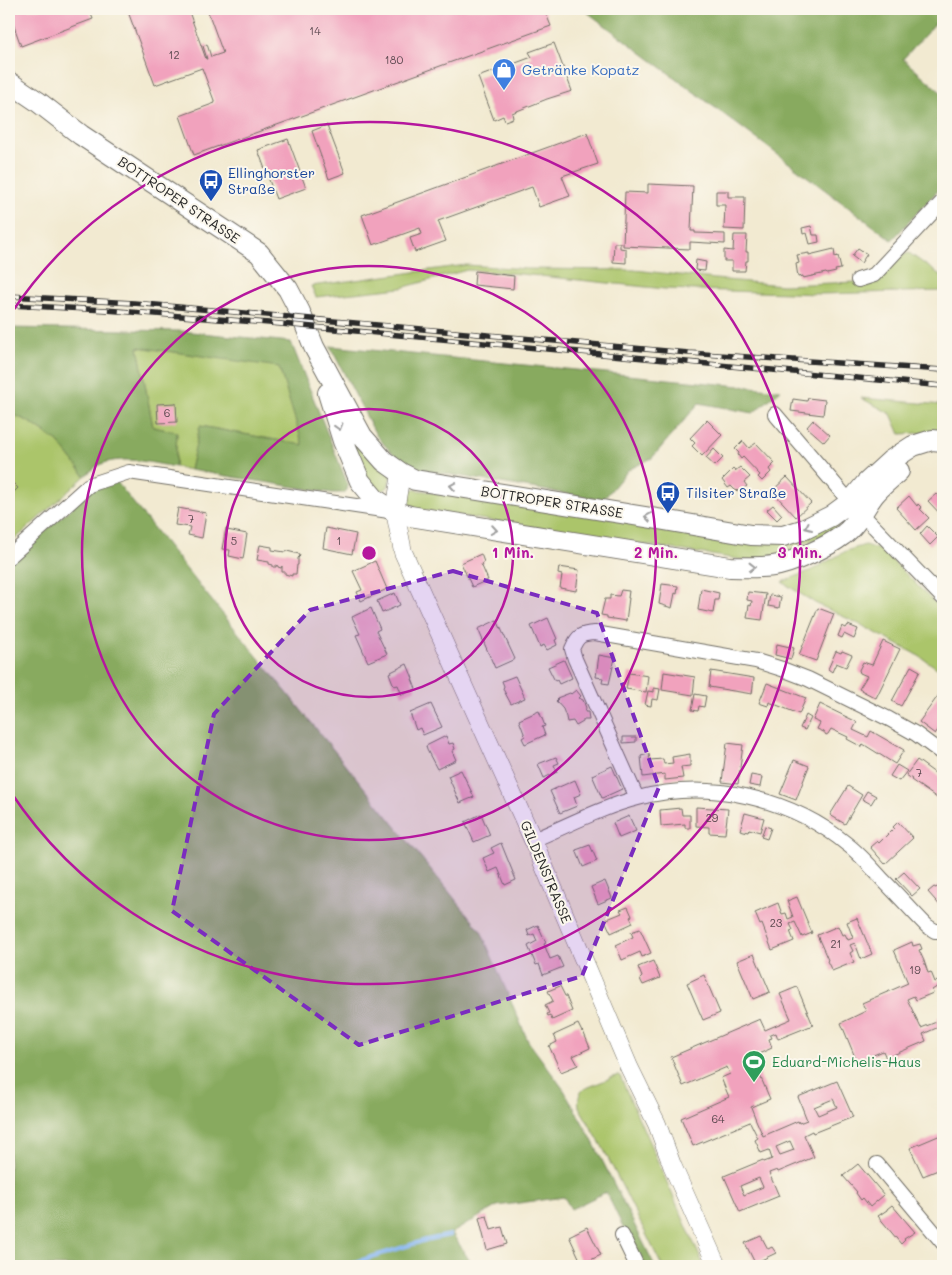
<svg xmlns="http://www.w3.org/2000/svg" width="952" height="1275" font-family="Mali,sans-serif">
<rect width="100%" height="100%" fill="#fbf7ec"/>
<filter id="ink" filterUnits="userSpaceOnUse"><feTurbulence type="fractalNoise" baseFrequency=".02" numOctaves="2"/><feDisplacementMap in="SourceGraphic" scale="10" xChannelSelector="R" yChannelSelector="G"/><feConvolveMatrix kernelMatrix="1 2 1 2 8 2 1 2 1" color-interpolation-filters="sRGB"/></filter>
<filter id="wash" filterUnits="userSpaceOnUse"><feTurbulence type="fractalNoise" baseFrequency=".0096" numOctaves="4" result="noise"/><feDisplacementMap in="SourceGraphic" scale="20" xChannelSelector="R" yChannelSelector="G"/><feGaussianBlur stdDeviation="1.12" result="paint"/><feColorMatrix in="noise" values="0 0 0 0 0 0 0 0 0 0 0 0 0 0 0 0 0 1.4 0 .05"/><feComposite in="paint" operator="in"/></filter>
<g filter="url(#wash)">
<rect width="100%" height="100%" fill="#f2ead1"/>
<path fill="#abc56a" stroke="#6b784a" d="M909,253L943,277V291L820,294L665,289L521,274L467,270L401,288L316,297L311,286L466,265L528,269L635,270L715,279L782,285L857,282L875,280L883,277L886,274L887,269L897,257Z
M138,347L279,366L303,445L200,426L190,470L175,467L177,432L153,427Z
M322,371L391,475L388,487L383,491L379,490L363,473Z
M861,398L943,405V432L900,434L891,414Z
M9,413L28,421L58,442L85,476L9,545Z
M411,489L773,542L836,520L840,524L818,538L774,558L750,561L409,508L408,503Z
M865,545L883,551L943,611V672L919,656L863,626L815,603L782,582L812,570L846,551Z
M618,1075L620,1076L704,1266H662L603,1148L579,1107C578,1100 578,1094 584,1089Z"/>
<path fill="#88aa5e" stroke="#5a6a44" d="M583,9H938L943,14V15L903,59L943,94V185L892,240Z
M9,328L181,331L291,342L348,485L347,490L344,493H332L190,470L200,426L303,445L279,367L138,347L153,427L177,432L175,467C151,463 120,454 97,466C93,469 89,473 85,476L58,442L28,421L9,413Z
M330,346L781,390L753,413L699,403L652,458L628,470L603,500L423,470L404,462L388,449L376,435Z
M116,481L187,570L481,931L528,1041L564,1090L590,1136L655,1266H642L606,1192L571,1209L564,1197L497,1206L452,1233L473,1266H9V564L91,490Z"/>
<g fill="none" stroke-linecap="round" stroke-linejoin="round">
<path stroke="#88b7f3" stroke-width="4" d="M348,1266L359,1261L426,1240L450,1235"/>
</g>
<g id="blocks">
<path fill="#f1a2bd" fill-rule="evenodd" d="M9,9H89L93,19L21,46L9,12Z
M127,9H188L206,59H207L203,46L207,44L211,57L223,53L207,9H544L551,26L194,155L180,116L215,103L202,68L155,85Z
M554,43L572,91L547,99L512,113L513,118L505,121L503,116L494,120L478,77L532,57L529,52Z
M327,125L345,173L329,179L312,131Z
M587,133L598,164L562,176L570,196L539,207L532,187L438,221L446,241L415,252L410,238L422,234L420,228L373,245L362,215Z
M288,139L306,188L276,199L258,150Z
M648,184L693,186L691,231H695V233L725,234V244L690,242V249L623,246L625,192L648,193Z
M716,191H728V197H745L744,230L724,229L725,205H716Z
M811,226L813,235H818L819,242L810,244L807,233L803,234L802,228Z
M734,235H747L746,252H748V261H746L745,271H732V261H724V250L733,251Z
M614,243H620V248L626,249V263L613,262Z
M858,248L867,254L861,263L852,256Z
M834,249L835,257L838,256L841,269L835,270L836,272L827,274L826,273L803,278V276L798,277L796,264L799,263L797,255L809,253V255Z
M696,260L706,262L705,271L695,270Z
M475,271L514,276L513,289L474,285Z
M808,398L825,400L823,415L791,411L793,399L807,401Z
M176,403L177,422L158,423L157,404Z
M707,420L722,435L702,456L692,446L695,443L690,438Z
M813,420L830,435L824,442L807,427Z
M743,441L749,448L756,443L775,463L769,469L771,472L762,481L758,477L760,475L743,457L741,459L738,455L739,453L735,449Z
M714,449L723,458L715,466L706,458Z
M740,467L750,477L744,482L747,486L743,489L738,491L735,490L731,486L728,488L722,480L733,469L735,471Z
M787,477L811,503L796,517L772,491Z
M9,479L18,488L9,497Z
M936,494L943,501V517L928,501Z
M909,496L917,506L918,504L922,508L920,509L929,518L916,530L896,508Z
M773,505L782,515L777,520L767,510Z
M178,508L206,513L202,538L188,535L190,527L175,525Z
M927,526L938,537L930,545L920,534Z
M226,528L227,529V530L247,534L243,559L229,556L230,550L222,549Z
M326,528L356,534L352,554L323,548Z
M260,545L272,547V550L285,552L287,551L299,554L300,556L298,558V565H297L296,574H292V576L285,574V572H282V566L281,568L278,567V566L276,565V567H273V565L269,564V562L257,560Z
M481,554L484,562L481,564L488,580L472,587L461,563Z
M375,561L387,589L361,601L357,592L362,590L353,571Z
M559,567L579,570L576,591L560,588L562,575L558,574Z
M662,584L678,586L677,594L675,593L672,608L659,604Z
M701,589L719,593L718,600H715L713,613L698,610Z
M621,590L629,591L628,598H629L626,621L607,618V616L601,615L605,599H610V595L619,596Z
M748,592L766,594L762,620L747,618L749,605L751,606L752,601L747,600Z
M395,593L400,605L382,613L377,601Z
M770,595L781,597L779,608L768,606Z
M371,608L380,629L376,631L387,654L368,662L356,635L360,634L352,617Z
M818,608L834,614L816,661L799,655Z
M548,618L557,639L555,640L557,645L547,650L544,645L540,647L531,626Z
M497,620L515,659L495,668L478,629Z
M848,625L858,629L854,639L844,634L842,638L838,636L842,626L846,628Z
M883,641L900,649L876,698L859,689L867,676L860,673L859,670L863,662L872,665Z
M777,644L794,648L791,659L775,655Z
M836,651L841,653L842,651L852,655L846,667L836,663L832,672L828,669Z
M599,655L615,658L609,684L602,683L603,678L596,677Z
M564,660L572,678L559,684L557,680L555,681L548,667Z
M407,664L412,676L413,679H412L416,689L402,695L398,685L394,686L389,673Z
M911,666L920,671L901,706L892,701Z
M711,671L754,678L752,694L709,687Z
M664,672L695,677L693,695L662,690Z
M629,673L648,676L646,692L626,689Z
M515,676L525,698L511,704L503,689L504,686L502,681Z
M767,683L806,698L799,714L769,702L768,706L759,703Z
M654,688L660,689L658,700L652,699L651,706L645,705L648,691L654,692Z
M943,689V723L935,734L919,722Z
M576,690L581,696L579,698L583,700L586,708L585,712H588L589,720H583V722L576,726L573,721L567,722L566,717L563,709L556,701L558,699L557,698L570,693L571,694Z
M695,694L706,696L704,707L699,706L698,711L692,710Z
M431,704L442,727L423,735L420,728L416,730L410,713Z
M820,704L857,722L853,730L868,737L871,731L904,750L895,764L863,744L862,747L847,739L848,737L831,729L828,734L826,735L824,732L817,729L820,723L813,720Z
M539,711L545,726L542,727L545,735L525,744L522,738L525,736L519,720Z
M806,715L811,718L805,730L800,728Z
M446,736L449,744L453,743L455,749L452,751L456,760L437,769L427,750L426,746Z
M623,737H636V742L623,743Z
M727,743L743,745L738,784L722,782Z
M649,754L650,760L663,759L664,764L673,763L672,757L690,754V766L681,767L683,778L665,780V774L643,777L641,756Z
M556,757L559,763L554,765L557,772L544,778L538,764Z
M794,760L809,766L796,800L780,794Z
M917,760L943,779V789L937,798L911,780L912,779L906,775Z
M897,765L907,771L899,781L890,776Z
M612,766L622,789L602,798L592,775Z
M461,770L474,797L460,803L448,776Z
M751,775L762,777L760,787L749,785Z
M575,780L581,794L574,797L577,806L560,813L550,791Z
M848,786L862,795L845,824L830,815Z
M867,791L876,796L871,804L862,799Z
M696,807L728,809L725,834L709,833V827L696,826Z
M681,808L682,815H690V828H685V824L661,826L660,810Z
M745,813L764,818L760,832L749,829L748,832L740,830Z
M481,814L490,835L474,842L465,822Z
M629,816L636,831L619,838L613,823Z
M898,822L913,838L885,864L870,847L877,841L879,843L894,828L893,827Z
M765,826L771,828L767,839L761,837Z
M501,843L516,880L505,885L498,868L489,872L483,858L494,853L491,848Z
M590,845L597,861L583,867L576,850Z
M904,872L920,889L912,896L896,879Z
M943,878V909L928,892L934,887L936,888L943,882L941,880Z
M605,881L612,898L598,904L591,887Z
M797,897L812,933L802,937L795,922L790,924L793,930L790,931L794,941L772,950L762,924L760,925L755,913L778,903L782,914L786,913L788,919L793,917L787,901Z
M628,907L632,916L630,917L633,923L611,933L605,920L622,913L620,910Z
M857,918L872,954L861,959L855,943L850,945L853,951L850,953L854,962L832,971L827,961L828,960L817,935L838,926L842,935L845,934L848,940L853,938L847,922Z
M538,925L546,943L544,944L550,959L558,956L563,967L543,975L539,964L536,965L528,946L537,941L534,934L529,936L527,930Z
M640,929L651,953L642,957L640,952L622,960L616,945L633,937L631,932Z
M912,942L913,946L920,944L922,949L919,950L924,961L928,973L931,972L935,982L943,979V983L932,990L933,993L916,1000L914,996L907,999L921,1028L939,1021L937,1018L943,1015V1032L941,1026L923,1034L926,1041L886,1058L883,1051L857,1062L841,1023L866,1011L862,1003L908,983L894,950Z
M754,954L770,992L753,999L737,961Z
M653,961L660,978L643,985L640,979L642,977L638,967Z
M704,975L720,1013L703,1020L687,983Z
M560,986L565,996H566L572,1011L552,1020L550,1015L548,1016L547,1014L549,1013L545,1005L553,1001L548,991Z
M797,987L813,1025L778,1039L776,1033L771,1035L770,1034L772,1038L769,1039L772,1048L743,1061L746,1068L755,1064L770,1099L751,1107L756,1120L763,1136L798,1121L799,1123L807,1120L798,1097L837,1081L853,1117L813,1133L812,1131L804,1135L814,1157L778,1172L777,1170L769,1173L779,1196L740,1212L724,1176L763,1160L764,1162L772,1159L769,1150L761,1153L755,1140L758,1138L750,1122L693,1146L681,1118L729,1097L721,1078L730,1074L727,1067L683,1086L671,1057L760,1019L765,1030L791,1019L780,994ZM833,1099L837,1107L818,1115L814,1107ZM790,1141L794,1150L780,1155L776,1147ZM759,1178L763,1187L744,1195L740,1186Z
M578,1024L582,1032L583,1031L590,1048L573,1056L578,1065L561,1072L549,1046L557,1042L554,1035Z
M943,1134V1168L923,1176L910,1148Z
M858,1164L884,1195L870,1207L863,1198L861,1200L856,1193L857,1192L843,1176Z
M892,1205L915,1232L904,1239L905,1240L901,1244L878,1216L887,1210V1209Z
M487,1216L491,1230L502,1227L507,1244L487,1250L479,1218Z
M587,1227L601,1255L582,1264L569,1236Z
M761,1236L768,1249L772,1247L776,1253L755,1263L745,1243Z"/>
</g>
</g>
<g filter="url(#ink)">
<use href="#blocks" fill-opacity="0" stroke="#716e65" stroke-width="1"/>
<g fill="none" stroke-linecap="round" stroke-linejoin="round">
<g stroke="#716e65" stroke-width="16">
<path id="minor" d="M858,280L874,275L943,201
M775,414L850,502L943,598
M9,557L89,485L129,472L389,511
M637,798L575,659L572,649C578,635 581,634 595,633L756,661L782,669L808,679L889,719L916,734L943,754
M533,840C567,826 602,807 638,798C710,779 791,798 848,845C861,855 872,868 883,880C898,895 912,911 927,926L935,931H943
M877,1164L943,1243
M622,1235L637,1266"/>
</g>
<g stroke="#716e65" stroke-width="19">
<path id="tertiary" d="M401,473L395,512L403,552L533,840L629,1067L657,1124L672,1165L717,1266"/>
</g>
<g stroke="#716e65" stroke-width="22">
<path id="secondary" d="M9,82L37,101L81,135L259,253L288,289L300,312L314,347L362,436L384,461L401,473L415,480L664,520L751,535L783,536L805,529L831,516L850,502L866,483L890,461L913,446L932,440L943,441
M328,393L343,441L360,481L375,499L395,512L410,516L730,567C745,567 759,568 773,566C791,564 829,546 843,535C857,525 864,508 874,495C881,486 891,479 899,471"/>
</g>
<use href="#minor" stroke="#fff" stroke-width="14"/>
<use href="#tertiary" stroke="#fff" stroke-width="18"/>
<use href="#secondary" stroke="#fff" stroke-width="20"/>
<g stroke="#2b2b2b" stroke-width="5.5">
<path id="rail" d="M9,296L134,303L689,353L943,370
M9,305L106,310L281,324L943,386"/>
</g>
<use href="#rail" stroke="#fbf7ec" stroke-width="4" stroke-dasharray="11" stroke-linecap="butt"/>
</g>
<defs><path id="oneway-chevron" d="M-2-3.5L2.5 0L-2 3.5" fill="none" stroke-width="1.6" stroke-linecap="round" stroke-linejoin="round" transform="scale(1.25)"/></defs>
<g stroke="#a0a0a0">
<use href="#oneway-chevron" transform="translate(339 427) rotate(73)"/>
<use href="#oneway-chevron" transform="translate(453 486) rotate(-171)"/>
<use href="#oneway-chevron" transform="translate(648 517) rotate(-172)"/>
<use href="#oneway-chevron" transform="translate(808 527) rotate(156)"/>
<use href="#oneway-chevron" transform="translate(494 530) rotate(9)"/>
<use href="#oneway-chevron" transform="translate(752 567)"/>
</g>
</g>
<path fill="#7b2cbf" fill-opacity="0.2" stroke="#7b2cbf" stroke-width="4" stroke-dasharray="10 6" stroke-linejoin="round" d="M453,571L597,613L659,787L582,976L359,1045L172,911L214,714L310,610Z"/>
<g fill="none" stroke="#b5179e" stroke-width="2.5">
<circle cx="369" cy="553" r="144"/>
<circle cx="369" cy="553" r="287"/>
<path d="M10 315A431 431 0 1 1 10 791"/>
</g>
<defs>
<g id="shop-pin" transform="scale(1.25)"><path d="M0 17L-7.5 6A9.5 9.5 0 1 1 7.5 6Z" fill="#3f7fe0" stroke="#fbf7ec"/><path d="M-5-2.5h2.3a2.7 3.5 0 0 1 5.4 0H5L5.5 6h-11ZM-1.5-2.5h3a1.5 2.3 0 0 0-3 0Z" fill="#fff"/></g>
<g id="bus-pin" transform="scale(1.25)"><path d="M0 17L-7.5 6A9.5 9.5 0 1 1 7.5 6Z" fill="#1a4fb4" stroke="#fbf7ec"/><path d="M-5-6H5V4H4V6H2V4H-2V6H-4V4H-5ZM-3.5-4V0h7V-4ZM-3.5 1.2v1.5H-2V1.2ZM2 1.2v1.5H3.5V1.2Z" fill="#fff"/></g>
<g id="stadium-pin" transform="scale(1.25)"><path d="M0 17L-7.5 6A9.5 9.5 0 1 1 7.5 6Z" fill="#2e9e5b" stroke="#fbf7ec"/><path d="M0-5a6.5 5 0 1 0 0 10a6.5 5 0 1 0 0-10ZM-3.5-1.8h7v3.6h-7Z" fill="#fff"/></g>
</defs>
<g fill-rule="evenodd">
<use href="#shop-pin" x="504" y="70"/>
<use href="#bus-pin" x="211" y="181"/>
<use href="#bus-pin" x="668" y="493"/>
<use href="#stadium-pin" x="754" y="1062"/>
</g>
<g text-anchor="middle" stroke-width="4" stroke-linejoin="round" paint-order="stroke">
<g font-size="11" fill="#5c4950">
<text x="315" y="35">14</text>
<text x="174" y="59">12</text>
<text x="394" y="64">180</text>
<text x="167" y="417">6</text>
<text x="191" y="523">7</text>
<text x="234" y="545">5</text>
<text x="339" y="545">1</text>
<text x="919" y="777">7</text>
<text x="712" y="822">29</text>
<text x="776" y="927">23</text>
<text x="836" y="948">21</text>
<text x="915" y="974">19</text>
<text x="718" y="1123">64</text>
</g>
<g font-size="14" fill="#366cbe" stroke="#fbf7ec" text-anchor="start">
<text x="522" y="75">Getränke Kopatz</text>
</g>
<g font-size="14" fill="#164399" stroke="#fbf7ec" text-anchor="start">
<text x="228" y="178">Ellinghorster<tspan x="228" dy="16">Straße</tspan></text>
<text x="686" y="498">Tilsiter Straße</text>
</g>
<g font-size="14" fill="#2b2b2b" stroke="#fbf7ec">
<text transform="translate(179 200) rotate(34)" y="5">BOTTROPER STRASSE</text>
<text transform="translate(552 502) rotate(9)" y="5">BOTTROPER STRASSE</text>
<text transform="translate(546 872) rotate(67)" y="5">GILDENSTRASSE</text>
</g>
<g font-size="14" fill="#27864d" stroke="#fbf7ec" text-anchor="start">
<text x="772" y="1067">Eduard-Michelis-Haus</text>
</g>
</g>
<circle cx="369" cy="553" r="8" fill="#b5179e" stroke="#fbf7ec" stroke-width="2.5"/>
<g font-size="15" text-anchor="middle" font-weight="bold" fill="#b5179e" stroke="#fbf7ec" stroke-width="4" stroke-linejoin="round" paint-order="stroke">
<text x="513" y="558">1 Min.</text>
<text x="656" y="558">2 Min.</text>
<text x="800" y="558">3 Min.</text>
</g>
<rect width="952" height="1275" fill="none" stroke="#fbf7ec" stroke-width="30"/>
</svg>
